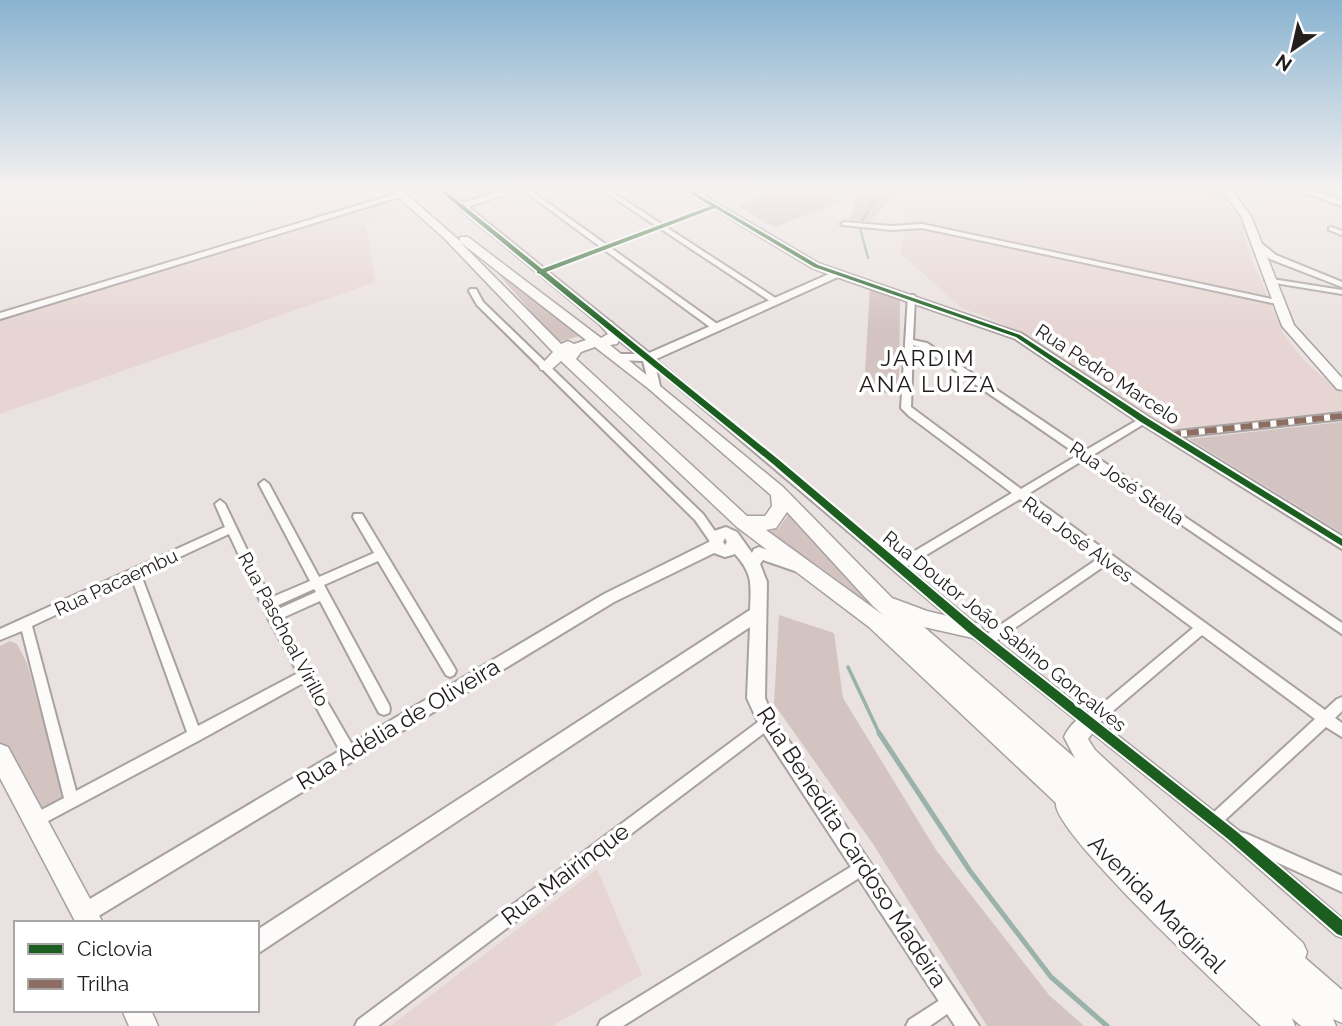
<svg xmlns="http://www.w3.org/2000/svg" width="1342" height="1026" font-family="Raleway,sans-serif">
<rect width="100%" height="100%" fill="#eae2e0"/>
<path fill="#e6d5d2" d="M903,188H1216L1241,222L1251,258L1284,335L1304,361L1342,393V411L1168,430L1035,340L988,317L963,309L900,253L905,225Z
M387,202L401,214L366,224L375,282L0,414V318Z
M597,869L642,975L552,1026H390Z"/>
<path fill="#d3c3c1" d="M787,188H813L840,202L774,227L737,206Z
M859,188H897L896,193L872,221L850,220Z
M495,270L580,336L557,342Z
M870,287L896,296L900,301L899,395L864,390Z
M1342,422V533L1189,439Z
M789,514L871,605L820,567L765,533L778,529Z
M779,615L834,633L843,698L936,850L1049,995L1084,1026H987L873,844L774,704Z
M10,641L17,644L27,663L64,796L36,812L0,745V646Z"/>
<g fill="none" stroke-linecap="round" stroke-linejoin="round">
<path stroke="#9ab2ac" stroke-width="2.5" d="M861,223L875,199L868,188
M860,228L868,258"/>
<path stroke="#9ab2ac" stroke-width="3.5" d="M848,667L880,735"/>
<path stroke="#9ab2ac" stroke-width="5" d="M879,733L970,871L1051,977L1107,1026"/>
<g stroke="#a7a1a0" stroke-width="4">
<path id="minor" d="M520,188H527L720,326V330H714Z
M599,188H606L780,301L776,303H773Z
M1199,188H1211L1233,193L1230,195Z
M844,222L892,226L922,224L1277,300L1281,302L1277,304L922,228L892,230L842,225L841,224Z
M1331,227L1342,231V235L1329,230V228Z
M1255,243H1261L1276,255L1342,282V287L1270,259L1255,247Z
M1266,278L1342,290V294L1269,282L1265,280Z
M470,289H476L483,302L703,514L719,537L720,540L719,543H711L695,520L477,305L469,291Z
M908,295H914L915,297L913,340L927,343L1086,450L1141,418H1147L1149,420L1147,422L1093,455L1342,623V634L1085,459L1028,494L1325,710L1337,699L1342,697V711L1335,718L1342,723V737L1326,727L1225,820L1240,832L1247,834L1342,876V892L1274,861L1342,919V937L1336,935L1227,840L969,634L644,358L645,356H651L898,561L1012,493L909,416L901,408ZM913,345L921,347L1078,455L1021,489L911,407ZM1020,499L1099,558L987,634L906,567ZM1107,564L1193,628L1090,714L996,641ZM1202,635L1315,719L1214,812L1100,722Z
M1342,413V419L1169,438L1164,435L1169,432Z
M264,480L269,484L319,577L374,553L353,517L354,514H362L454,667L456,671L454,675L450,677L446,675L378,561L324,585L389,705L390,709L389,713L384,715L379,713L320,601L280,619L309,669L311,670L312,676L354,748L356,753L354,758L349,759L344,758L303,683L200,740L35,828L30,826L28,821L30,816L64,798L22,631L0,640V629L225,527L215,504L220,500L225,504L270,598L310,581L259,484ZM229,534L269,620L298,673L198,726L141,575ZM132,579L187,732L76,791L32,626ZM314,589L316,592L276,610L274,607Z
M767,717L772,719L774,723L772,727L378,1026H355L358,1020L762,719Z
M862,860L867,863L870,868L867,873L623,1026H598L601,1020Z
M951,993L957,995L959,1001L957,1007L930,1026H906L909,1020Z"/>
</g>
<g stroke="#a7a1a0" stroke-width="4">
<path id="tertiary" d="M435,188H444L463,203L511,188H523L468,207L649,353L829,274L813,268L680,188H690L819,264L1022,334L1148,417L1342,536V549L1140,423L1014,338L838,277L654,360L660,386L658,389H650L643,361L617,360L611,357L617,354H636Z
M1292,188H1304L1342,200V206Z
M399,193L406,195L0,319V313Z
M726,527L737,532L752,553L754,549L759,547L800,561L802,565L800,569L795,571L763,560L760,564L767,582L765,698L773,717L979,1026H955L761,729L747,698L750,627L257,954V930L750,610C751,584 753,574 735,554L725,557L714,553L614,602L92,920L87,923L78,920L75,913L78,906L604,594L709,542L714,531ZM725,538L727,542L725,545L723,542Z"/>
</g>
<g stroke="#a7a1a0" stroke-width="3">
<path id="secondary" d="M1220,188H1230L1251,216L1294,325L1342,378V390L1337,389L1282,326L1241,216Z"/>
</g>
<g stroke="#a7a1a0" stroke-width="3">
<path id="primary" d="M388,188H399L460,241V237H468L601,338L608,334L600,325L602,322H612L622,334L617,344L610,345L783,487L892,598L927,611L980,624L983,630L980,636L973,638L924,627L1075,758L1064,737C1069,726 1078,717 1089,713L1097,716L1100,723L1088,739L1095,750L1303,943L1307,952L1305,958L1342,990V1023L1333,1019L1336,1026H1301L1292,1018L1295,1026H1261C1231,997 1051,831 1056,803L869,627L737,527L561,361L551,370H541L539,367L553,352L444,238ZM460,242L586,340L574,344L568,341L561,344ZM595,347L649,389L771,495L772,506L765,516H747L576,359L581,352ZM787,512L873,606L1190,891L883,615L766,530L776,528Z
M0,744L8,747L103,923H76L0,778Z
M122,1010H151L158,1026H129Z"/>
</g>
<use href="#minor" fill="#fcfbfa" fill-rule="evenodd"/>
<use href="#tertiary" fill="#fcfbfa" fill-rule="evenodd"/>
<use href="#secondary" fill="#fcfbfa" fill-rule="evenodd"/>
<use href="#primary" fill="#fcfbfa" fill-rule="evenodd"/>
<path stroke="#8d6e63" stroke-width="6" stroke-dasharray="12 6" stroke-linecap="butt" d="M1169,435L1342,416"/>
<g stroke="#fff" stroke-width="4">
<path id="cycleway" d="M436,188H442L542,269L711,206L681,188H687L818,265L1020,335L1147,418L1342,539V546L1141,422L1016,337L814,267L715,208L546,272L779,460L977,627L1236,831L1342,920V936L1337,934L1228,839L969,633L773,464L540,274L537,273V271Z"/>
</g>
<use href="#cycleway" fill="#1b5e20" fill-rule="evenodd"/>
</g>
<linearGradient id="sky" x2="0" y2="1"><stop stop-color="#89b3d0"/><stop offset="0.57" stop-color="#f6f2f1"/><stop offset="1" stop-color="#f6f2f1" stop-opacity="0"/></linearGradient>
<rect width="1342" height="331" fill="url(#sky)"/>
<g text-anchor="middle" stroke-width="7" stroke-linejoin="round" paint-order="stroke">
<g font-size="19" fill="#231e1d" stroke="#fff">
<text transform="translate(1108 374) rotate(33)" y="7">Rua Pedro Marcelo</text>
<text transform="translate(1127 483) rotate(34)" y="7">Rua José Stella</text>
<text transform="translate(1078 539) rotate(36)" y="7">Rua José Alves</text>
<text transform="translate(116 582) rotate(-25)" y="7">Rua Pacaembu</text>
<text transform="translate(284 629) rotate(62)" y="7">Rua Paschoal Virillo</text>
<text transform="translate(1005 631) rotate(39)" y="7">Rua Doutor João Sabino Gonçalves</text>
</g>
<g font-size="23" letter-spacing="2" fill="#231e1d" stroke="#fff">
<text x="928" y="366">JARDIM<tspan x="928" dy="26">ANA LUIZA</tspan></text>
</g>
<g font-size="23" fill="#231e1d" stroke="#fff">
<text transform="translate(398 724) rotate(-31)" y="8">Rua Adélia de Oliveira</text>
<text transform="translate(852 847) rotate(57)" y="8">Rua Benedita Cardoso Madeira</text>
<text transform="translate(565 874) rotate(-37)" y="8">Rua Mairinque</text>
<text transform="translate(1157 904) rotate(45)" y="8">Avenida Marginal</text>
</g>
</g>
<rect x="14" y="921" width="245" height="91" fill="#ffffff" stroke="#a7a5a5" stroke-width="2"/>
<rect x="28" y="944" width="35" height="10" fill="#1b5e20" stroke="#a7a5a5" stroke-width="2"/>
<text x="77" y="956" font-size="21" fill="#231e1d">Ciclovia</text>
<rect x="28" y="979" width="35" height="10" fill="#8d6e63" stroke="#a7a5a5" stroke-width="2"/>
<text x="77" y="991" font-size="21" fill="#231e1d">Trilha</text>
<g transform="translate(1293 49) rotate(214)" stroke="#ffffff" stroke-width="5" paint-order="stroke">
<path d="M0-5L12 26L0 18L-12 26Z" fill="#231e1d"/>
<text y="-10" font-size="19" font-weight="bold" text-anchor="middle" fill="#231e1d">N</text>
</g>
</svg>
